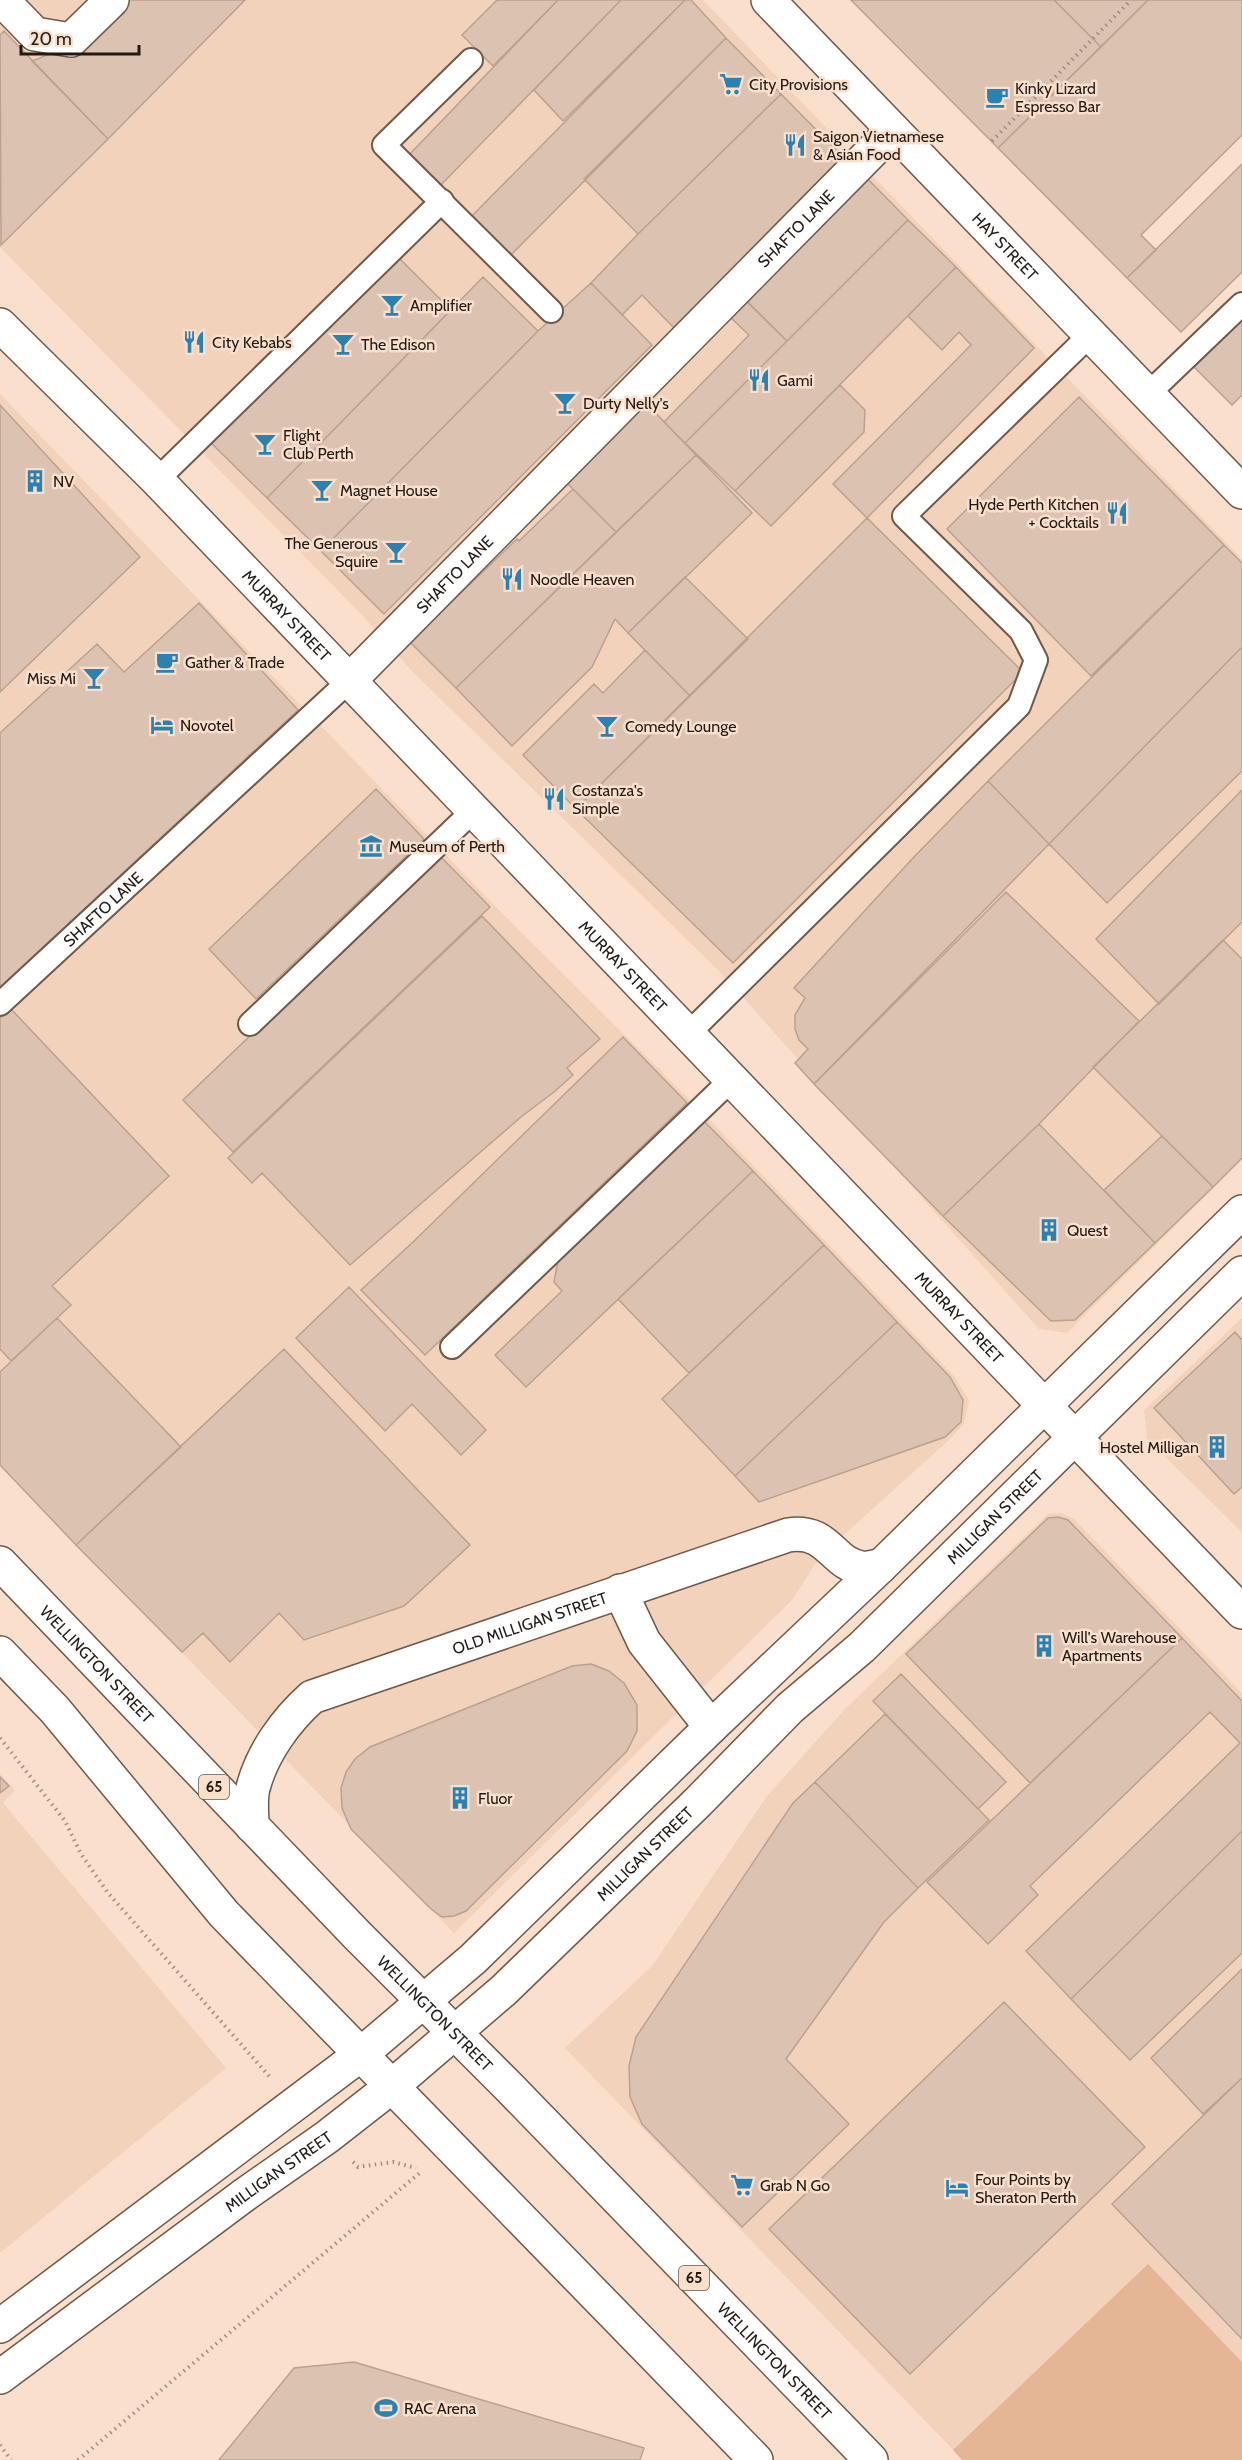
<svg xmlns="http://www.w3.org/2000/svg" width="1242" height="2460" font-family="Cabin,sans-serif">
<rect width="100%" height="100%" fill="#f9dfcc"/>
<path fill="#f3d2bb" d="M0,0H703L1242,559V1160L1067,1333L1039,1329L722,974L412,671L361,614L0,247Z
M0,394L499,910L709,1119L954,1376L969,1400L964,1424L949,1440L836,1542L815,1564L793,1599L454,1933L0,1465Z
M1242,1318V1532L1147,1439L1144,1410Z
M1060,1513L1074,1519L1242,1693V2460H963L565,2048L653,1965L767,1796L845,1709L1048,1514Z
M0,1774L15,1790L3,1803L226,2068L0,2253Z"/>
<path fill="#e4b696" d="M1148,2264L1242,2362V2460H962L953,2450Z"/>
<path fill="#dcc2b0" stroke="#baa190" stroke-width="1.5" d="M121,0H245L108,139L32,61L75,44Z
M497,0H558L493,66L462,35Z
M558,0H621L438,188L408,156Z
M621,0H685L563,121L534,90Z
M685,0H691L726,38L506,260L468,220Z
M851,0H1054L1101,47L998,148Z
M1054,0H1148L1101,47Z
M1148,0H1242V135L1141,235L1156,250L1127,278L998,148Z
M4,31L108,139L1,245L0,35Z
M726,38L781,94L638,234L584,179Z
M781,94L844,158L674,328L642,295L622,315L591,283L638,234Z
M1242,164V272L1181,332L1127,278Z
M861,172L908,220L787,341L742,296Z
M908,220L956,267L735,491L685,443Z
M396,255L451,310L267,498L208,440Z
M956,267L1034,348L867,518L833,484L971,345L959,332L942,350L908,316Z
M483,277L538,331L321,551L267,498Z
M591,283L652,345L384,614L321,551L538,331Z
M746,301L787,341L685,443L664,422L749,335L730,317Z
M1224,304L1242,322V395L1232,405L1177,350Z
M840,385L865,410L864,432L771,526L735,491Z
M1079,397L1224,545L1091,676L947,529Z
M645,402L696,455L616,532L564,480Z
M0,405L140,557L0,692Z
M696,455L752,513L628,633L615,619L592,667L512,746L456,688Z
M573,489L616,532L456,688L410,642L517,539L519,541Z
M867,518L1023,672L733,963L576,809Z
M1224,545L1242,563V647L1049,844L988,781Z
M685,577L748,639L690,696L628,633Z
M199,603L298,710L0,987V733L97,644L124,672Z
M1242,647V771L1107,903L1049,844Z
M645,650L690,696L576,809L523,755L594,684L603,693Z
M988,781L1049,844L814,1084L795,1063L808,1049L799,1040L795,1029V1015L805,998L794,988L913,858Z
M376,789L424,839L256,999L209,949Z
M1242,790V922L1159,1004L1096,939Z
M439,855L490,907L233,1152L183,1100Z
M1006,892L1139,1021L1039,1124L943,1216L814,1084Z
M482,916L600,1039L567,1068L573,1075L554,1092L521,1117L350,1265L262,1173L252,1183L228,1158Z
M1223,940L1242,959V1158L1213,1187L1093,1067Z
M10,1008L169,1176L52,1286L71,1305L11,1361L0,1349V1018Z
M623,1037L687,1103L425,1355L361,1290L413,1242Z
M700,1117L753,1171L526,1387L495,1355L562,1291L554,1282L560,1250Z
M1039,1124L1155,1243L1075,1320L1051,1321L943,1216Z
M1162,1136L1213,1187L1155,1243L1104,1190Z
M753,1171L824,1245L689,1373L618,1299Z
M824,1245L897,1322L735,1476L662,1399Z
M349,1287L486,1430L461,1455L412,1404L385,1431L296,1338Z
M57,1318L181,1447L76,1545L0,1465V1372Z
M897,1322L950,1377L963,1400L961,1422L945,1437L759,1502L735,1476Z
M1235,1332L1242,1340V1487L1234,1494L1154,1408Z
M284,1349L470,1545L404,1606L304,1640L279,1613L230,1662L203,1633L182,1652L76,1545Z
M1058,1517L1068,1520L1182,1638L1030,1783L906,1654L1048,1518Z
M1182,1638L1242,1701V1831L1071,1999L1026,1951L1240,1743L1210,1712L1030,1886L1038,1895L988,1944L927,1882Z
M591,1664L609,1671L624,1683L637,1705V1731L627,1751L466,1911L454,1916L442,1917L431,1909L351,1829L342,1808L341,1788L346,1772L355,1759L370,1747L572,1666Z
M901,1674L1006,1782L978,1809L873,1701Z
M885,1714L989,1820L918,1888L815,1782Z
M0,1777L9,1786L0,1793Z
M815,1782L918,1888L884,1922L786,2059L849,2124L742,2227L642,2124L630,2097L629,2066L636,2037L793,1803Z
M1242,1831V1953L1130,2060L1071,1999Z
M1242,1969V2078L1203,2114L1151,2058Z
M1004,2002L1145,2147L910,2374L769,2229Z
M1242,2078V2339L1112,2204Z
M354,2362L644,2448L640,2460H219L294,2368Z"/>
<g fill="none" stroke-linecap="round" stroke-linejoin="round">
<g stroke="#6f5949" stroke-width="26">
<g id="service">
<path d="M471,60L384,145L551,311"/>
<path d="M1148,394L1242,304"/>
<path d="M157,480L442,201"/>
<path id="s1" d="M0,1004L349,681"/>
<path d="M250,1024L473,811"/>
<path d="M687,1035L1019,706L1036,660L1021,631L904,516L1090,335"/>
<path d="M452,1347L731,1080"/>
</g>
</g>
<g stroke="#6f5949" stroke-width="36">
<g id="pedestrian">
<path d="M2,0L35,34L71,40L112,0"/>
<path id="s2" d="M349,681L893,130"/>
</g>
</g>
<g stroke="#6f5949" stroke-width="36">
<g id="minor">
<path d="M620,1591L644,1642L711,1727"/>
<path id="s3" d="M252,1826C252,1814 250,1799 253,1788C262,1753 286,1720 312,1697L788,1535C830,1529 831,1564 862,1568C868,1569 876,1566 881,1566"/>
<path d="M0,2326L360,2055"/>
<path id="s4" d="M0,2377L247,2193L327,2137L391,2087"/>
</g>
</g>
<g stroke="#6f5949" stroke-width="36">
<g id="secondary">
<path id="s5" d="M768,0L1242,492"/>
<path id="s6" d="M0,325L157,480L1242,1612"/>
<path d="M360,2055L473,1959L711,1727L881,1566L1242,1212"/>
<path id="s7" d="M391,2087L504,1990L698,1802L790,1708L862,1647L1242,1273"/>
</g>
</g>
<g stroke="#6f5949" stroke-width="36">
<g id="primary">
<path id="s8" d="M0,1563L357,1935L508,2086L871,2460"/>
<path d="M0,1653L55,1710L224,1914L756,2460"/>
</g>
</g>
<path stroke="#a18e81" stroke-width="4" stroke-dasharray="1.5 4.5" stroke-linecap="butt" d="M992,141L1131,0
M0,1738L65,1821L81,1854L108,1893L270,2077
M353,2162L358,2167L393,2162L416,2168
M0,2445L11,2460
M78,2460L422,2171"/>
<use href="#service" stroke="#fff" stroke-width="22"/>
<use href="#pedestrian" stroke="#fff" stroke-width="33"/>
<use href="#minor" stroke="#fff" stroke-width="33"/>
<use href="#secondary" stroke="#fff" stroke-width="33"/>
<use href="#primary" stroke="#fff" stroke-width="33"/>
</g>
<defs>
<g id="supermarket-bare" transform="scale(1.8)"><path d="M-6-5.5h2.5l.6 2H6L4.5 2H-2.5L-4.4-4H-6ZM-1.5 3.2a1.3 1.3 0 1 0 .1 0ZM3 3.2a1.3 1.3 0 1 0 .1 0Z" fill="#2b82b1" stroke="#f9dfcc" stroke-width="2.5" paint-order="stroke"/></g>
<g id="cafe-bare" transform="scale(1.8)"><path d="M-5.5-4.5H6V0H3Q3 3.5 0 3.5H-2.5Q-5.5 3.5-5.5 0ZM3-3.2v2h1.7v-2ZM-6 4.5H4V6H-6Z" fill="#2b82b1" stroke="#f9dfcc" stroke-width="2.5" paint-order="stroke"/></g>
<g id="restaurant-bare" transform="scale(1.8)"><path d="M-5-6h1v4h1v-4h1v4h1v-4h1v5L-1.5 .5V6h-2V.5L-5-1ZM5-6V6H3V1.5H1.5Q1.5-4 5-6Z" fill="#2b82b1" stroke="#f9dfcc" stroke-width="2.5" paint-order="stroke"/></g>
<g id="bar-bare" transform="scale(1.8)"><path d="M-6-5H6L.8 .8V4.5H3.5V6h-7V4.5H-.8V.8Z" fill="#2b82b1" stroke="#f9dfcc" stroke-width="2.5" paint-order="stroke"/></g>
<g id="building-bare" transform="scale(1.8)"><path d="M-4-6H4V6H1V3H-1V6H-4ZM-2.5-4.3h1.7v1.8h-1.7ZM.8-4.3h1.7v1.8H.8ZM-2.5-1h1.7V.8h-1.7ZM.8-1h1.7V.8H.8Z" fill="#2b82b1" stroke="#f9dfcc" stroke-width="2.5" paint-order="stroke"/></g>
<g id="hotel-bare" transform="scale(1.8)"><path d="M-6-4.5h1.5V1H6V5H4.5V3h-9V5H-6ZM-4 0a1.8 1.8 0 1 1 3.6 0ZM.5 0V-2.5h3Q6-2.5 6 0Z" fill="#2b82b1" stroke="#f9dfcc" stroke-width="2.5" paint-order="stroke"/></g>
<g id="museum-bare" transform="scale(1.8)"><path d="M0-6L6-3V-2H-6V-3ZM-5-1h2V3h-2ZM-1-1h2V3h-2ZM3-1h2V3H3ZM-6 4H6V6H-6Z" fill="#2b82b1" stroke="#f9dfcc" stroke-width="2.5" paint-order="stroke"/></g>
<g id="stadium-bare" transform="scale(1.8)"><path d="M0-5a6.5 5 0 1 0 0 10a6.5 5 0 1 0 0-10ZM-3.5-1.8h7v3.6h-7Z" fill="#2b82b1" stroke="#f9dfcc" stroke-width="2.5" paint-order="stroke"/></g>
</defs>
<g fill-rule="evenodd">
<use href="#supermarket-bare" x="731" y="84"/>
<use href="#cafe-bare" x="997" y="97"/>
<use href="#restaurant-bare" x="795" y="145"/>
<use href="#bar-bare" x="392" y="305"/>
<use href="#restaurant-bare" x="194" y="342"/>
<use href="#bar-bare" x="343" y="344"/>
<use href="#restaurant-bare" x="759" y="380"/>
<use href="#bar-bare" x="565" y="403"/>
<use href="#bar-bare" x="265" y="444"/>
<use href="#building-bare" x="35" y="481"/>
<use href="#bar-bare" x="322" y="490"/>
<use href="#restaurant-bare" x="1117" y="513"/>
<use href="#bar-bare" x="396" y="552"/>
<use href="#restaurant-bare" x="512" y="579"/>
<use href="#cafe-bare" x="167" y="662"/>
<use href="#bar-bare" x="94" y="678"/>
<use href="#hotel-bare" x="162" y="725"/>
<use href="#bar-bare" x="607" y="726"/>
<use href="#restaurant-bare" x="554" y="799"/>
<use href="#museum-bare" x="371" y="846"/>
<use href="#building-bare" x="1049" y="1230"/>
<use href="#building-bare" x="1217" y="1447"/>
<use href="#building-bare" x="1044" y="1646"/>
<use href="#building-bare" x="460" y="1798"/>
<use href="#supermarket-bare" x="742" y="2185"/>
<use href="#hotel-bare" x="957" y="2188"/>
<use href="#stadium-bare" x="386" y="2408"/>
</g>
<g text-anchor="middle" stroke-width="5" stroke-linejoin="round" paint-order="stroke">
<g fill="#f9dfcc" stroke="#62544a" stroke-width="1.5">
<rect x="199" y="1775" width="30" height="24" rx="4.5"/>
<rect x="679" y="2266" width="30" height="24" rx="4.5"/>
</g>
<g font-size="15" font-weight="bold" fill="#221913">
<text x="214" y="1792">65</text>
<text x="694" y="2283">65</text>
</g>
<g font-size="16" fill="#221913" stroke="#f9dfcc" text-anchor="start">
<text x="749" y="90">City Provisions</text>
<text x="1015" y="94">Kinky Lizard<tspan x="1015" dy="18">Espresso Bar</tspan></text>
<text x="813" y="142">Saigon Vietnamese<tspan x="813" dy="18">&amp; Asian Food</tspan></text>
<text x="410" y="311">Amplifier</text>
<text x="212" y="348">City Kebabs</text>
<text x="361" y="350">The Edison</text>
<text x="777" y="386">Gami</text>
<text x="583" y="409">Durty Nelly's</text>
<text x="283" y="441">Flight<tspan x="283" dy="18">Club Perth</tspan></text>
<text x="53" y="487">NV</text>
<text x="340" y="496">Magnet House</text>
<text x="1099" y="510" text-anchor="end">Hyde Perth Kitchen<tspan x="1099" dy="18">+ Cocktails</tspan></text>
<text x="378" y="549" text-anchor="end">The Generous<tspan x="378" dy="18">Squire</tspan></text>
<text x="530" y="585">Noodle Heaven</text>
<text x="185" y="668">Gather &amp; Trade</text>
<text x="76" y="684" text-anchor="end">Miss Mi</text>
<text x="180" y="731">Novotel</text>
<text x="625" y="732">Comedy Lounge</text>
<text x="572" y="796">Costanza's<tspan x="572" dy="18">Simple</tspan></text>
<text x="389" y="852">Museum of Perth</text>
<text x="1067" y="1236">Quest</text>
<text x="1199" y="1453" text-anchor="end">Hostel Milligan</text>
<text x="1062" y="1643">Will's Warehouse<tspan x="1062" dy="18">Apartments</tspan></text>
<text x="478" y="1804">Fluor</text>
<text x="975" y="2185">Four Points by<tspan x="975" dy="18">Sheraton Perth</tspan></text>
<text x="760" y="2191">Grab N Go</text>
<text x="404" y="2414">RAC Arena</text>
</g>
<g font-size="16" fill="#221913" stroke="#f9dfcc">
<text dy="6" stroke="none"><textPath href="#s2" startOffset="636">SHAFTO LANE</textPath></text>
<text dy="6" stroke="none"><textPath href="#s5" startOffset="342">HAY STREET</textPath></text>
<text dy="6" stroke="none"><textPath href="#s2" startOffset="150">SHAFTO LANE</textPath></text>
<text dy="6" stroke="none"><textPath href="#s6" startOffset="408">MURRAY STREET</textPath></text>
<text dy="6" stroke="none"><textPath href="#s1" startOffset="140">SHAFTO LANE</textPath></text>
<text dy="6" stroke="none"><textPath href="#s6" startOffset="894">MURRAY STREET</textPath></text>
<text dy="6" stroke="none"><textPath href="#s6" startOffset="1380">MURRAY STREET</textPath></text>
<text dy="6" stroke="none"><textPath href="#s7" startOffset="831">MILLIGAN STREET</textPath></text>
<text dy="6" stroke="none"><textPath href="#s3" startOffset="378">OLD MILLIGAN STREET</textPath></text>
<text dy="6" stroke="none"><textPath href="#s8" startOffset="140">WELLINGTON STREET</textPath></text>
<text dy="6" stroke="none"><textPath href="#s7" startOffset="345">MILLIGAN STREET</textPath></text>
<text dy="6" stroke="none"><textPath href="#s8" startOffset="626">WELLINGTON STREET</textPath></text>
<text dy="6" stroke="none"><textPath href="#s4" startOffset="346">MILLIGAN STREET</textPath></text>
<text dy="6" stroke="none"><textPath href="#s8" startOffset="1112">WELLINGTON STREET</textPath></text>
</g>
</g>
<path d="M21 45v9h118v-9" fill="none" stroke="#221913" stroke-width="3"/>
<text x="30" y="45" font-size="18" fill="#221913" stroke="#f9dfcc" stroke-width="4.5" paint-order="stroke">20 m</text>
</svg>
